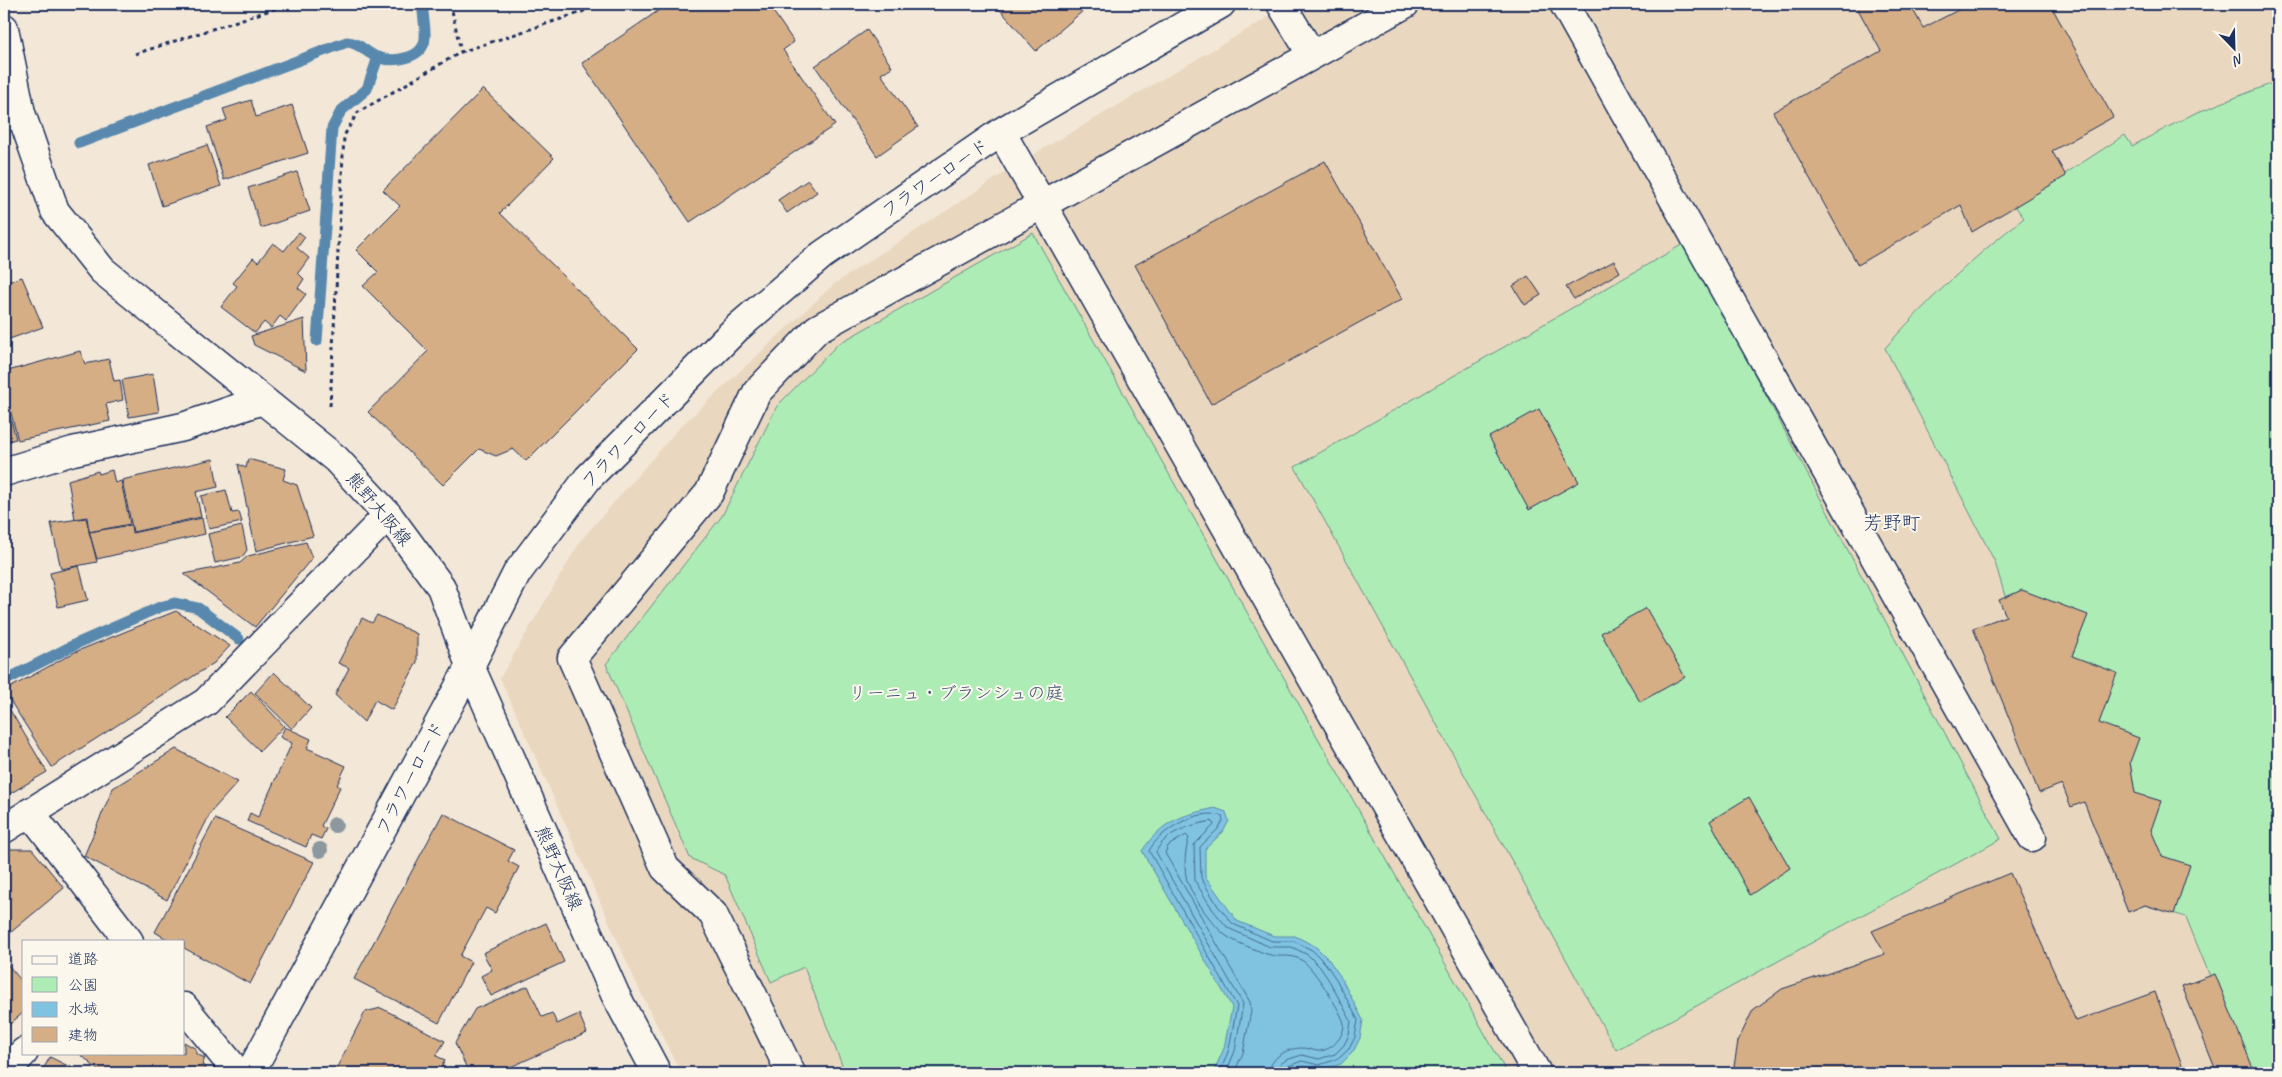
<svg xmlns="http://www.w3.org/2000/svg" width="2282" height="1077" font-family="Caveat,'Klee One',sans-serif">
<rect width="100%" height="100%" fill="#f3e8d8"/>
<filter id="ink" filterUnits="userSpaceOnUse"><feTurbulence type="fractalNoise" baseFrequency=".02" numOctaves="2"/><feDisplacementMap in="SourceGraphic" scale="10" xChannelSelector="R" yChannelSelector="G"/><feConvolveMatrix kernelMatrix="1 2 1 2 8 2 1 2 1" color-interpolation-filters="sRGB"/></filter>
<g filter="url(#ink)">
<path fill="#ead7bf" d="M1291,4H2278V1073H681L639,989L500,678L581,540L680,427L834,284L1024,160Z"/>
<path fill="#adedb5" stroke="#648e8a" d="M2278,81V1073H2249L2186,917L2145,905L2128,912L2005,596L1995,562L1885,348C1928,300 1973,257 2024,218L2015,206L2125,135L2132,146L2193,114Z
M1033,233L1507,1073H845L804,967L771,982L725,875L690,858L606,664L722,516L777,406L838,344Z
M1685,243L2001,839L1616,1050L1295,467Z"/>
<path fill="#80c3e1" stroke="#5888ad" d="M1215,808L1226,812L1229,821L1223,832L1205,849V876L1237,921L1274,936H1295L1315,946L1329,960L1340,976L1363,1020L1360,1038L1353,1052L1341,1064L1319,1071L1303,1066L1285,1073H1215V1069L1224,1048L1232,1007L1142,851C1163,820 1180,816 1215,808Z"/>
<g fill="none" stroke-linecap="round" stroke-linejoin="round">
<path stroke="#436a92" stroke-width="1" d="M1220,1073L1229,1049L1237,1006L1149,851C1159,831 1198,807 1222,816L1223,821L1218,829L1200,847L1201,878L1218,906L1233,924L1272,941H1294L1312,950L1325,963L1336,979L1358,1020L1355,1037L1349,1049L1338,1059L1319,1065L1302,1061L1286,1067L1283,1073
M1226,1073L1235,1051L1243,1004L1156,852C1166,831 1191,825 1212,821L1214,825L1194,845L1195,881L1213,910L1228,928L1270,947H1292L1308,955L1320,967L1330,982L1351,1021L1349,1035L1344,1045L1335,1054L1319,1059L1302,1055L1286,1060L1279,1065L1277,1073
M1234,1073L1243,1053L1251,1011L1250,1002L1165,853L1168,846L1186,835L1189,838C1185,849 1183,871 1188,883C1193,898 1213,925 1225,935C1234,942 1256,950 1267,954C1280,959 1289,952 1303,961C1313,967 1343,1014 1344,1024C1344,1038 1330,1052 1317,1051C1312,1050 1307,1048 1302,1048C1287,1048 1270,1057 1269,1073"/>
<path stroke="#5888ad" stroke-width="11" d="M79,143L347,42C360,43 365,52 377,57C393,63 424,59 425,38C426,27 422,15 423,4
M317,341L332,128L341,111L367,89L378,57
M4,681L78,643L160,607L175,603L198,608L239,639"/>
</g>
<path fill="#d5ae86" stroke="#1b2f5e" d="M668,4H753L754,5L768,4L794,42L783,50L835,125L690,222L582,63Z
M995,4H1091L1036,51Z
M1855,4H1910L1923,28L1970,4H2050L2113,117L2052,151L2066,176L1972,232L1961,205L1858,265L1773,112L1881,51Z
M867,30L892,67L881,74L918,127L877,156L815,66Z
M483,89L554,158L500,213L638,349L526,461L513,449L496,456L479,449L443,485L368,412L428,351L363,286L378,272L356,250L400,206L383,190Z
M251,100L256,117L292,105L308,153L224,180L207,127L227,120L223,109Z
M207,145L221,186L162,206L149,165Z
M1325,161L1402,299L1211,404L1135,265Z
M297,172L310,211L261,228L248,188Z
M808,180L817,192L787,213L778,200Z
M299,232L305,237L297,248L309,258L298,273L304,279L298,288L306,294L286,321L280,316L271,328L264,322L255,333L221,307L237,286L233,283L253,258L258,262L273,243L284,251Z
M1614,261L1620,272L1574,299L1566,287Z
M1528,276L1541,295L1525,305L1513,286Z
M22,277L43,327L4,341V283Z
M304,319L306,371L254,345L251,336Z
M80,351L85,364L109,359L114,381L120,380L123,400L106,404L110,421L18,440L4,386V372Z
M153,374L159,412L129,417L122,380Z
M4,393L16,439L4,442Z
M1539,409L1579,482L1529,510L1489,437Z
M213,459L218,487L196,492L201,517L133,532L122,480Z
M248,459L286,469L283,480L297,485L313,536L256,551L238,464L246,468Z
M112,470L115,483L121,481L130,524L89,532L87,517L75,519L68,480L98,471L99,474Z
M226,490L232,513L239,512L242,522L209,529L201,496Z
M86,518L97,562L61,569L51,523Z
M202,518L205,534L97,559L89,532L131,525L132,533Z
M242,526L247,550L242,557L215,563L208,534Z
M306,542L312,558L255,627L184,574L240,563L248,556Z
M79,566L88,600L58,607L50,573Z
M2022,590L2088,615L2072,656L2117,673L2099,723L2139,738L2130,762L2135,793L2161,801L2151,830L2162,856L2190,865L2174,914L2145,905L2128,912L2084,802L2071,807L2062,784L2039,793L1973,628L2006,616L1999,600Z
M1646,608L1685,677L1640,702L1601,633Z
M176,611L230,646L214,663L52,767L4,691L75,652Z
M377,615L417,634V662L392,710L375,700L364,722L335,695L349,668L338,663L362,618L372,623Z
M274,672L311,708L292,729L255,693Z
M251,691L284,726L260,751L225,717Z
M4,700L47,772L4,797Z
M285,727L311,739L307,748L346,766L337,785L340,787L321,826L326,829L321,839L311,835L306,847L247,821L250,813L258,817L292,743L280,737Z
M176,749L238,782L211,812L167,900L84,856L113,788Z
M1749,797L1790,868L1750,895L1710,821Z
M443,813L514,850L508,861L519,867L495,913L486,908L460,956L471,962L439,1023L354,979Z
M215,819L314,862L250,984L184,948V941H170L155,932Z
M10,849H32L64,888L4,938V855Z
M2010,873L2076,1021L2155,992L2185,1073H1733L1738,1041L1753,1010L1782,989L1885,954L1872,931Z
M546,923L564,962L491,996L481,976L492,970L483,953Z
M4,960L24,984V1012L4,1029Z
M2215,974L2255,1073H2217L2182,986Z
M528,986L542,1017L552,1013L557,1024L579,1014L587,1033L497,1073H469L455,1043L475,1009Z
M381,1008L445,1041L436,1056L445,1060L439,1073H334L365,1012Z
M184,1042L196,1049V1054L205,1058L202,1065L206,1067L203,1073H101L79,1053H184Z
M50,1057L82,1073H41Z"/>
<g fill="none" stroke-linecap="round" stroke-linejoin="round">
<g stroke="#1b2f5e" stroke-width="31">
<path id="minor" d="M1281,4L1312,55
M1564,4L2032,837
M4,117L21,113
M1001,132L1537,1073
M4,472L73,451L183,427L262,400
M30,812L129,941
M4,829L206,702L388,515
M184,1007L238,1073
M5,1073L24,1052
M250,1073L470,666L517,573L588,478L736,329L822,255L1001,132L1221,4
M791,1073L713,914L665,868L572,658L709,493L757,392L817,329L1405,4"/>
</g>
<g stroke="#1b2f5e" stroke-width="31">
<path id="major" d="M4,28L21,113L55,211L102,270L336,459L388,515L441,587L470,666L615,994L657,1073"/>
</g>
<path stroke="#1b2f5e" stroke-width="3" stroke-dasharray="4 4" stroke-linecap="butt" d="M453,4L451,6L461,52
M135,54L289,4
M330,406L344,136L357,113L461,52L582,12L596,4"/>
<use href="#minor" stroke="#fbf7ec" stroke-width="28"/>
<use href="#major" stroke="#fbf7ec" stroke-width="28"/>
</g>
<g fill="#8c979e">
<circle cx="335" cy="825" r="8"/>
<circle cx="320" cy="850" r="8"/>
</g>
</g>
<g text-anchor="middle" stroke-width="4" stroke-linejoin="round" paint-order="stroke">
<g font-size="18" fill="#1b2f5e" stroke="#fbf7ec">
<text transform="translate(935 178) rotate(-34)" y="6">フラワーロード</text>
<text transform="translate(628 440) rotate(-46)" y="6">フラワーロード</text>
<text transform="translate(379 509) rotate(50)" y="6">熊野大阪線</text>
<text transform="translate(410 778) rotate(-62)" y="6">フラワーロード</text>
<text transform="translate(559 868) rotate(66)" y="6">熊野大阪線</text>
</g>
<g font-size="18" fill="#38556f" stroke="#fbf7ec">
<text x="956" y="699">リーニュ・ブランシュの庭</text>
</g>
<g font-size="19" fill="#1b2f5e" stroke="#fbf7ec">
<text x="1892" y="529">芳野町</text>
</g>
</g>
<rect width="2282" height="1077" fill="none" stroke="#fbf7ec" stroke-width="20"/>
<rect x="10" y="10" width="2262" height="1057" fill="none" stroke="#1b2f5e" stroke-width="2" filter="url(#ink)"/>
<rect x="22" y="940" width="162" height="115" fill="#fbf7ec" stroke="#a1a7b3"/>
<rect x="32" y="956" width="25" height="8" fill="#fbf7ec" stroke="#a1a7b3"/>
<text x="68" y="964" font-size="15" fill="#1b2f5e">道路</text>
<rect x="32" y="977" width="25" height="15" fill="#adedb5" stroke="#a1a7b3"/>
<text x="68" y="990" font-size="15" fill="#1b2f5e">公園</text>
<rect x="32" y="1002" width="25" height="15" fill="#80c3e1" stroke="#a1a7b3"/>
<text x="68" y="1014" font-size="15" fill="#1b2f5e">水域</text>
<rect x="32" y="1027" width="25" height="15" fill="#d5ae86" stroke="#a1a7b3"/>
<text x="68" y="1040" font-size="15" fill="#1b2f5e">建物</text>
<g transform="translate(2234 48) rotate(157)" stroke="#fbf7ec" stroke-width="4" paint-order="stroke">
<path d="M0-4L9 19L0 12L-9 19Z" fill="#1b2f5e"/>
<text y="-8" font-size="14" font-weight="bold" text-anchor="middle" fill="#1b2f5e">N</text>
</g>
</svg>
